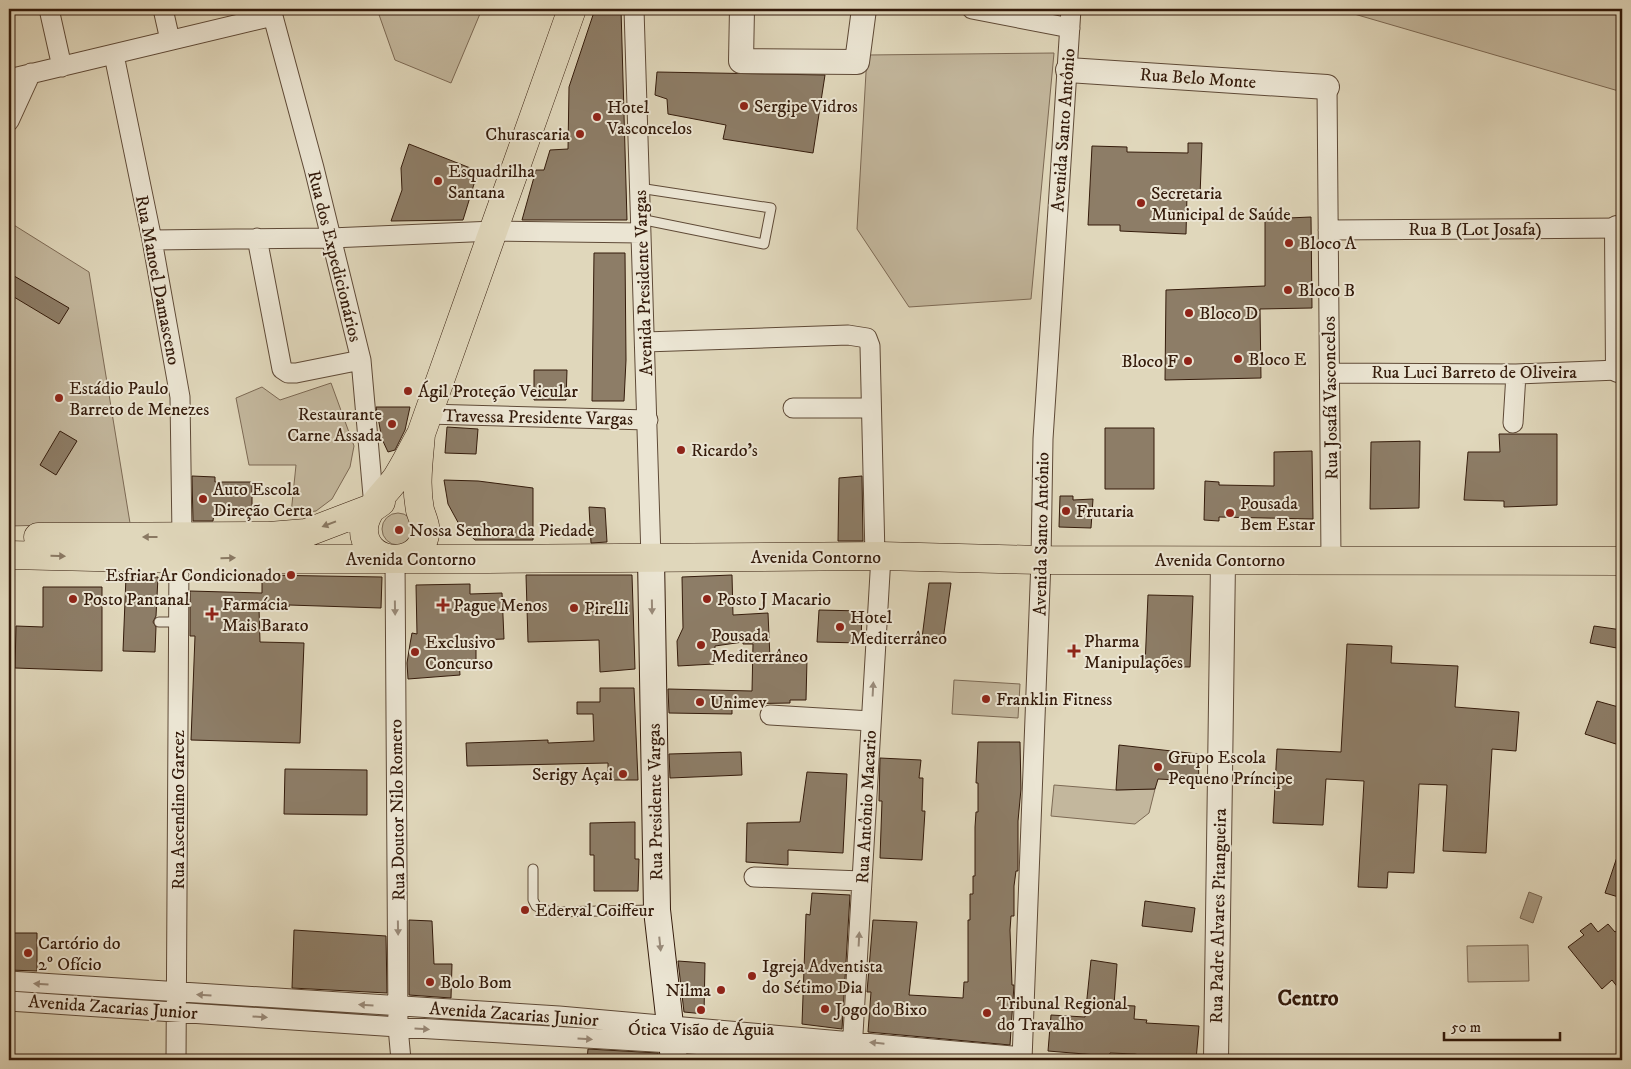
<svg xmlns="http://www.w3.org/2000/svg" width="1631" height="1069" font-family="'IM FELL DW Pica',serif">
<rect width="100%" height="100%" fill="#e0d7bb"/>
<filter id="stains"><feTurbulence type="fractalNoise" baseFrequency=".004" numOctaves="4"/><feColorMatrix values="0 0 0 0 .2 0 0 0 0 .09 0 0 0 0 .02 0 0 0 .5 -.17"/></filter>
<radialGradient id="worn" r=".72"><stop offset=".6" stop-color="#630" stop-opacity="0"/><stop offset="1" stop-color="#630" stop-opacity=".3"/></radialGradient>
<path fill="#c3b79d" stroke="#7c6954" d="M377,9H482L451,83L395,60Z
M1337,9H1622V92Z
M1054,53L1031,299L909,307L857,229L867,55Z
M9,222L89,272L130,523L9,526Z
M331,383L354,446L350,467L332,499L316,511L291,514L296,465H249L236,398L262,387L280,400Z
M382 529a16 16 0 1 1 32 0a16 16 0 1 1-32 0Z
M954,680L1020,684L1018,718L952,714Z
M1054,785L1116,790L1155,789L1149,813L1135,824L1051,816Z
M1528,945L1529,981L1468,982L1467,946Z"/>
<path fill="#a6977f" stroke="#786551" d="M1529,892L1542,897L1533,923L1520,918Z"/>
<path fill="#8d7d67" stroke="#341b0b" d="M595,9H621L627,220H522L536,170H544L550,150L568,149L569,87Z
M657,72L825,75L813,153L723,139L726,125L668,114L667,99L655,95Z
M1188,143H1202L1200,196L1187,195L1186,234L1120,231V225H1088L1092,146L1127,147V152L1188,153Z
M409,144L478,171L463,220L391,221L402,190L401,168Z
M1311,217L1312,308L1260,309L1261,378L1165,380L1166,290L1265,286V219Z
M594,253H625L626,360L624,401H592Z
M9,273L69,308L59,324L9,294Z
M534,370H567L566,400H534Z
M376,407H410L405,430L395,450L388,452L382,439Z
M447,427L478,429L476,454L445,453Z
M1105,428H1154V489H1105Z
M60,431L77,441L56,475L40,465Z
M1499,434H1557V505L1504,507V501L1464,500L1468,452H1500Z
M1420,441L1419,508L1370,509L1371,442Z
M1312,451L1313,519L1219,517V521L1204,520L1205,481L1219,482V485L1274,486V452Z
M192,476L215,477V482H252V514L214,513L213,521H193Z
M862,476L863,541H838L839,478Z
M444,480L478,481L533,488V540H475L460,526L448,504Z
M1060,496H1073V500L1093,499L1091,528L1059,527Z
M589,507L605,508L607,542L591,543Z
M262,575L382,577L381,608L289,605V607L259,608L260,642L304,643L300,743L191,740L195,636H190V591L262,593Z
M526,575H632L635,669L600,672L599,640L528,642Z
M732,575L733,615L768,613L770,659H807L806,700H790V703L732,704V714L669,713L668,689L752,691L753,644H743V642L715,646L714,664L678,666L677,641L683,628L682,577Z
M126,576L158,577L156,616L153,622L156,627L155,652L123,651Z
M929,583H951L943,640L922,638Z
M470,584V594L502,593L504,639L476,640V661H459L460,675L408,679L407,663L410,644L412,633L417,634L416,585Z
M43,587H102V671L15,668L16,626L43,627Z
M1148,595L1193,596L1190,667L1145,666Z
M819,610L862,611L861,643L817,642Z
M1594,626L1622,630V649L1590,643Z
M1347,644L1392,646L1391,663L1458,666L1455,707L1519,712L1516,751L1492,749L1486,853L1443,851L1447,785L1419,784L1414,873L1388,872L1387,888L1358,887L1364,781L1326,779L1323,825L1273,823L1277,749L1341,752Z
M600,688H634L638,780H608V763L467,766L466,743L548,740V743L594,741L593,714H577V702H600Z
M1597,701L1622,708V746L1585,734Z
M978,742H1020L1021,789L1018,821V871H1016L1014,886V916H1011L1010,930L1012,985H1014L1010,1045L868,1032L871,992H867L873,920L917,922L909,995L963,998L964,982H968V920H970V894H973V876H975V827L976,812H978V783H976Z
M1119,745L1198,754L1199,781L1158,779L1155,789L1116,790Z
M741,752L742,775L670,778L669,754Z
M880,758L921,760L919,778H923L922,811H925L922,860L880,858L882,801H879Z
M285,769L367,770V815L284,814Z
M807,772L847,774L843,853L788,850V865L746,862L747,823L800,822Z
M635,822V859H639L638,891H594V855H590V823Z
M1620,848H1622V898L1605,893Z
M812,893L850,895L842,1029L802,1024L806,914L810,915Z
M1145,901L1195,908L1192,932L1142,926Z
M409,920L432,921L434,964H452L451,998L409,995Z
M1591,923L1598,932L1608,924L1615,932L1622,927V993L1612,980L1602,989L1568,947L1584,935L1580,931Z
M294,930L386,936L387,993L292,988Z
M9,933H37V971L9,970Z
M1091,960L1117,964L1114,1005L1135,1006L1134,1019L1147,1020L1146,1023L1199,1026L1196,1060H1159L1135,1054L1110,1053L1109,1056L1048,1051L1051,1015L1085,1017Z
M678,961L705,963L704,1014L684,1012Z
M588,1049L658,1053L659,1060H587Z"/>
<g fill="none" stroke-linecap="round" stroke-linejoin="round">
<g stroke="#5f4a37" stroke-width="11">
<path id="service" d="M639,188L771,208L764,244L640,219
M159,622H179
M533,869V900L536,906L550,912L654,910"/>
</g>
<g stroke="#5f4a37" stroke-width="21">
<path id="minor" d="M49,9L62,67
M163,9L170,40
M271,9L314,168L361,360L374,507
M634,9L651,558
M972,9L1070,28
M114,55L152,240L180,397L182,536
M9,79L273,16
M1327,87L1331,559
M9,121L31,73
M1328,230L1622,228
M257,238L282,369L288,373H296L361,360
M152,240L331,238L494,231L641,233
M645,342L848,335L867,338L870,346L875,556
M1330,373L1516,374L1618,370
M793,408H870
M427,414L648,420
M1513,423L1516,374
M395,559L398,1027L401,1060
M770,715L871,721
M754,877L862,881
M9,981L559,1016L1012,1056L1017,1060
M9,1001L398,1027L723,1046L876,1060
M852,1051L881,556
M176,1060L179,559
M1022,1060L1041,560L1043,439L1071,9"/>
</g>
<g stroke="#5f4a37" stroke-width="26">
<path id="tertiary" d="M742,9L741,61L857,62L864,9
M1068,70L1327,87
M1617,228L1618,370
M1216,1060L1223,561"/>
</g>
<g stroke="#341b0b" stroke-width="28">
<path id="secondary" d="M651,558L657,910L674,1060"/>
</g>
<g stroke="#341b0b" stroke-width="29">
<path id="primary" d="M421,434C413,448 406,463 397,477C387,492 365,509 364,528C362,562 413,571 424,539C428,528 423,520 420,510C415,484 419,460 421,434L572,9
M38,537L269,536L306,533L374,507L381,502
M9,555L179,559H488L881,556L1041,560L1622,561"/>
</g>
<use href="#service" stroke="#ebe5d3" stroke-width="9"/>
<use href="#minor" stroke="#ebe5d3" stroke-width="19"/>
<use href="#tertiary" stroke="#ebe5d3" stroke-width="24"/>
<use href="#secondary" stroke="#ebe5d3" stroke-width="26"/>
<use href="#primary" stroke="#e0d7bb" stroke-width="28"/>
</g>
<defs><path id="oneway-solid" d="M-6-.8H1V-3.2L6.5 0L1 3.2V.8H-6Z" transform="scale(1.25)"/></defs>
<g fill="#8a7963">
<use href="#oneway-solid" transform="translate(329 524) rotate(159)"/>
<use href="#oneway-solid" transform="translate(150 537) rotate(180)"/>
<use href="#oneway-solid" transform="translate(58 556) rotate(1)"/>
<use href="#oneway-solid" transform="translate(228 558) rotate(-1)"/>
</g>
<g fill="#998a79">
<use href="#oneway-solid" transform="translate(652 607) rotate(89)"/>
<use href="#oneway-solid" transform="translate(395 608) rotate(89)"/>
<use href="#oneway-solid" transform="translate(873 689) rotate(-87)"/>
<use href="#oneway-solid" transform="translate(398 928) rotate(89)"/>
<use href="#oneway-solid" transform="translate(859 939) rotate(-87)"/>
<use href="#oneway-solid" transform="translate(660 944) rotate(84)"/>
<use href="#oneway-solid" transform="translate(41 984) rotate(-176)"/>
<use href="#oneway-solid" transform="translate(204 995) rotate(-176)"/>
<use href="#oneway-solid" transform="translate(366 1005) rotate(-177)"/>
<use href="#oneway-solid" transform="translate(260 1017) rotate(4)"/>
<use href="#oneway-solid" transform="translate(422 1029) rotate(4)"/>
<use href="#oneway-solid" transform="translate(585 1039) rotate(4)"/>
<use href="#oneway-solid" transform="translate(877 1043) rotate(-174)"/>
</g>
<g fill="#8f2418" stroke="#ebe5d3" stroke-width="2">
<circle cx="744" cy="106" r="5"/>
<circle cx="597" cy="117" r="5"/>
<circle cx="580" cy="134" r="5"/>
<circle cx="438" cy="181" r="5"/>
<circle cx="1141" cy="203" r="5"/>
<circle cx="1289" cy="243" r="5"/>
<circle cx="1288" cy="290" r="5"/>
<circle cx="1189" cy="313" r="5"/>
<circle cx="1238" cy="359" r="5"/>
<circle cx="1188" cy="361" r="5"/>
<circle cx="408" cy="391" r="5"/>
<circle cx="59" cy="398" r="5"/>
<circle cx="392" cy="424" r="5"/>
<circle cx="681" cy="450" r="5"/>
<circle cx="203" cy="499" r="5"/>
<circle cx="1066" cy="511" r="5"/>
<circle cx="1230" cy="513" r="5"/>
<circle cx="399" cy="530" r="5"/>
<circle cx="291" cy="575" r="5"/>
<circle cx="73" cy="599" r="5"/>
<circle cx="707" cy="599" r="5"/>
<path d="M440.5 597.5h5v5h5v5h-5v5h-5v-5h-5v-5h5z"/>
<circle cx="574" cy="608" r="5"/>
<path d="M209.5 606.5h5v5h5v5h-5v5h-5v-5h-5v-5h5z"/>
<circle cx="840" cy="627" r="5"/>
<circle cx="701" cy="645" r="5"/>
<path d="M1071.5 643.5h5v5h5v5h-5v5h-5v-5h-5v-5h5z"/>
<circle cx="415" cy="652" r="5"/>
<circle cx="986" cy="699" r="5"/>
<circle cx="700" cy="702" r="5"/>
<circle cx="1158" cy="767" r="5"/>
<circle cx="623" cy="774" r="5"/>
<circle cx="525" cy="910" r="5"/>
<circle cx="28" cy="953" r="5"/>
<circle cx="752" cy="976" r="5"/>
<circle cx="430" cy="982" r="5"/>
<circle cx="721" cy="990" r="5"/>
<circle cx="825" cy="1009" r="5"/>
<circle cx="701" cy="1010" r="5"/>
<circle cx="987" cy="1013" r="5"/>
</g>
<g text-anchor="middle" stroke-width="4" stroke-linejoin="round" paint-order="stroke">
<g font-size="18" fill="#341b0b" stroke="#ebe5d3">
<text transform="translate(1198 78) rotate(4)" y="6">Rua Belo Monte</text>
<text transform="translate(1063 130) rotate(-86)" y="6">Avenida Santo Antônio</text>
<text x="1475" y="235">Rua B (Lot Josafa)</text>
<text transform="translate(335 256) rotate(76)" y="6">Rua dos Expedicionários</text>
<text transform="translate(158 280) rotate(79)" y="6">Rua Manoel Damasceno</text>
<text transform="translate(643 283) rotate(-92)" y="6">Avenida Presidente Vargas</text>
<text x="1474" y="378">Rua Luci Barreto de Oliveira</text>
<text transform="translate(1330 398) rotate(-91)" y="6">Rua Josafá Vasconcelos</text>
<text transform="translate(538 417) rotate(1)" y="6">Travessa Presidente Vargas</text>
<text transform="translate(1041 534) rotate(-89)" y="6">Avenida Santo Antônio</text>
<text x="816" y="563">Avenida Contorno</text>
<text x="411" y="565">Avenida Contorno</text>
<text x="1220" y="566">Avenida Contorno</text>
<text transform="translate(655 802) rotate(-91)" y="6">Rua Presidente Vargas</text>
<text transform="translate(866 807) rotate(-87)" y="6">Rua Antônio Macario</text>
<text transform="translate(178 810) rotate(-90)" y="6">Rua Ascendino Garcez</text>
<text transform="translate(397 810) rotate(-91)" y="6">Rua Doutor Nilo Romero</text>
<text transform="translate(1218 916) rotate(-89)" y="6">Rua Padre Alvares Pitangueira</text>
<text transform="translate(113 1007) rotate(4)" y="6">Avenida Zacarias Junior</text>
<text transform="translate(514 1014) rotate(4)" y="6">Avenida Zacarias Junior</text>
</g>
<g font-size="18" fill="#341b0b" stroke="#ebe5d3" text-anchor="start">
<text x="754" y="112">Sergipe Vidros</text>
<text x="607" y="113">Hotel<tspan x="607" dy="21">Vasconcelos</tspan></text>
<text x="570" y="140" text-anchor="end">Churascaria</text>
<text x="448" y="177">Esquadrilha<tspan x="448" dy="21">Santana</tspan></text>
<text x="1151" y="199">Secretaria<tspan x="1151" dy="21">Municipal de Saúde</tspan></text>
<text x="1299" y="249">Bloco A</text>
<text x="1298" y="296">Bloco B</text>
<text x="1199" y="319">Bloco D</text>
<text x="1248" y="365">Bloco E</text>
<text x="1178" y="367" text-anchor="end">Bloco F</text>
<text x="69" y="394">Estádio Paulo<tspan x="69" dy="21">Barreto de Menezes</tspan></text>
<text x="418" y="397">Ágil Proteção Veicular</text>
<text x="382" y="420" text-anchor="end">Restaurante<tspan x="382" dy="21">Carne Assada</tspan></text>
<text x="691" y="456">Ricardo's</text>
<text x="213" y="495">Auto Escola<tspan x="213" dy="21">Direção Certa</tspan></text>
<text x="1240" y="509">Pousada<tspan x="1240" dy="21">Bem Estar</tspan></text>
<text x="1076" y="517">Frutaria</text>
<text x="409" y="536">Nossa Senhora da Piedade</text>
<text x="281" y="581" text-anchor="end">Esfriar Ar Condicionado</text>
<text x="83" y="605">Posto Pantanal</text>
<text x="717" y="605">Posto J Macario</text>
<text x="222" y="610">Farmácia<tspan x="222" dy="21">Mais Barato</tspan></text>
<text x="453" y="611">Pague Menos</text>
<text x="584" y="614">Pirelli</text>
<text x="850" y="623">Hotel<tspan x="850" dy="21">Mediterrâneo</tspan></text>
<text x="711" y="641">Pousada<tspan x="711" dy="21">Mediterrâneo</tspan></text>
<text x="1084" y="647">Pharma<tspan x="1084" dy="21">Manipulações</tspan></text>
<text x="425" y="648">Exclusivo<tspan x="425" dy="21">Concurso</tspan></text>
<text x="996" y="705">Franklin Fitness</text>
<text x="710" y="708">Unimev</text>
<text x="1168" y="763">Grupo Escola<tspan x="1168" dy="21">Pequeno Príncipe</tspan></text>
<text x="613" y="780" text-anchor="end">Serigy Açai</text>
<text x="535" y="916">Ederval Coiffeur</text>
<text x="38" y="949">Cartório do<tspan x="38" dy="21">2º Ofício</tspan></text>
<text x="762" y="972">Igreja Adventista<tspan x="762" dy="21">do Sétimo Dia</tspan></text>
<text x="440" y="988">Bolo Bom</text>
<text x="711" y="996" text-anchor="end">Nilma</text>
<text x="997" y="1009">Tribunal Regional<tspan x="997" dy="21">do Travalho</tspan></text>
<text x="835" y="1015">Jogo do Bixo</text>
<text x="701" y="1035" text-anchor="middle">Ótica Visão de Águia</text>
</g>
<g font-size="22" font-weight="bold" fill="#341b0b" stroke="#ebe5d3">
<text x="1308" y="1005">Centro</text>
</g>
</g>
<rect width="1631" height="1069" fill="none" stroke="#e0d7bb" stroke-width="30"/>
<rect x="10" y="10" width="1611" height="1049" fill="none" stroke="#341b0b" stroke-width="2.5"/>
<rect x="15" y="15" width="1601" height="1039" fill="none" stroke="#341b0b"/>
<path d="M1444 1032v8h116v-8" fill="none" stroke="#341b0b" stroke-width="2.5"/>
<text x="1451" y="1032" font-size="15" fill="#341b0b" stroke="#ebe5d3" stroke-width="4" paint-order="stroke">50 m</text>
<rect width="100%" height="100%" filter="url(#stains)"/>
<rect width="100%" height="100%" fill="url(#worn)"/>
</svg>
